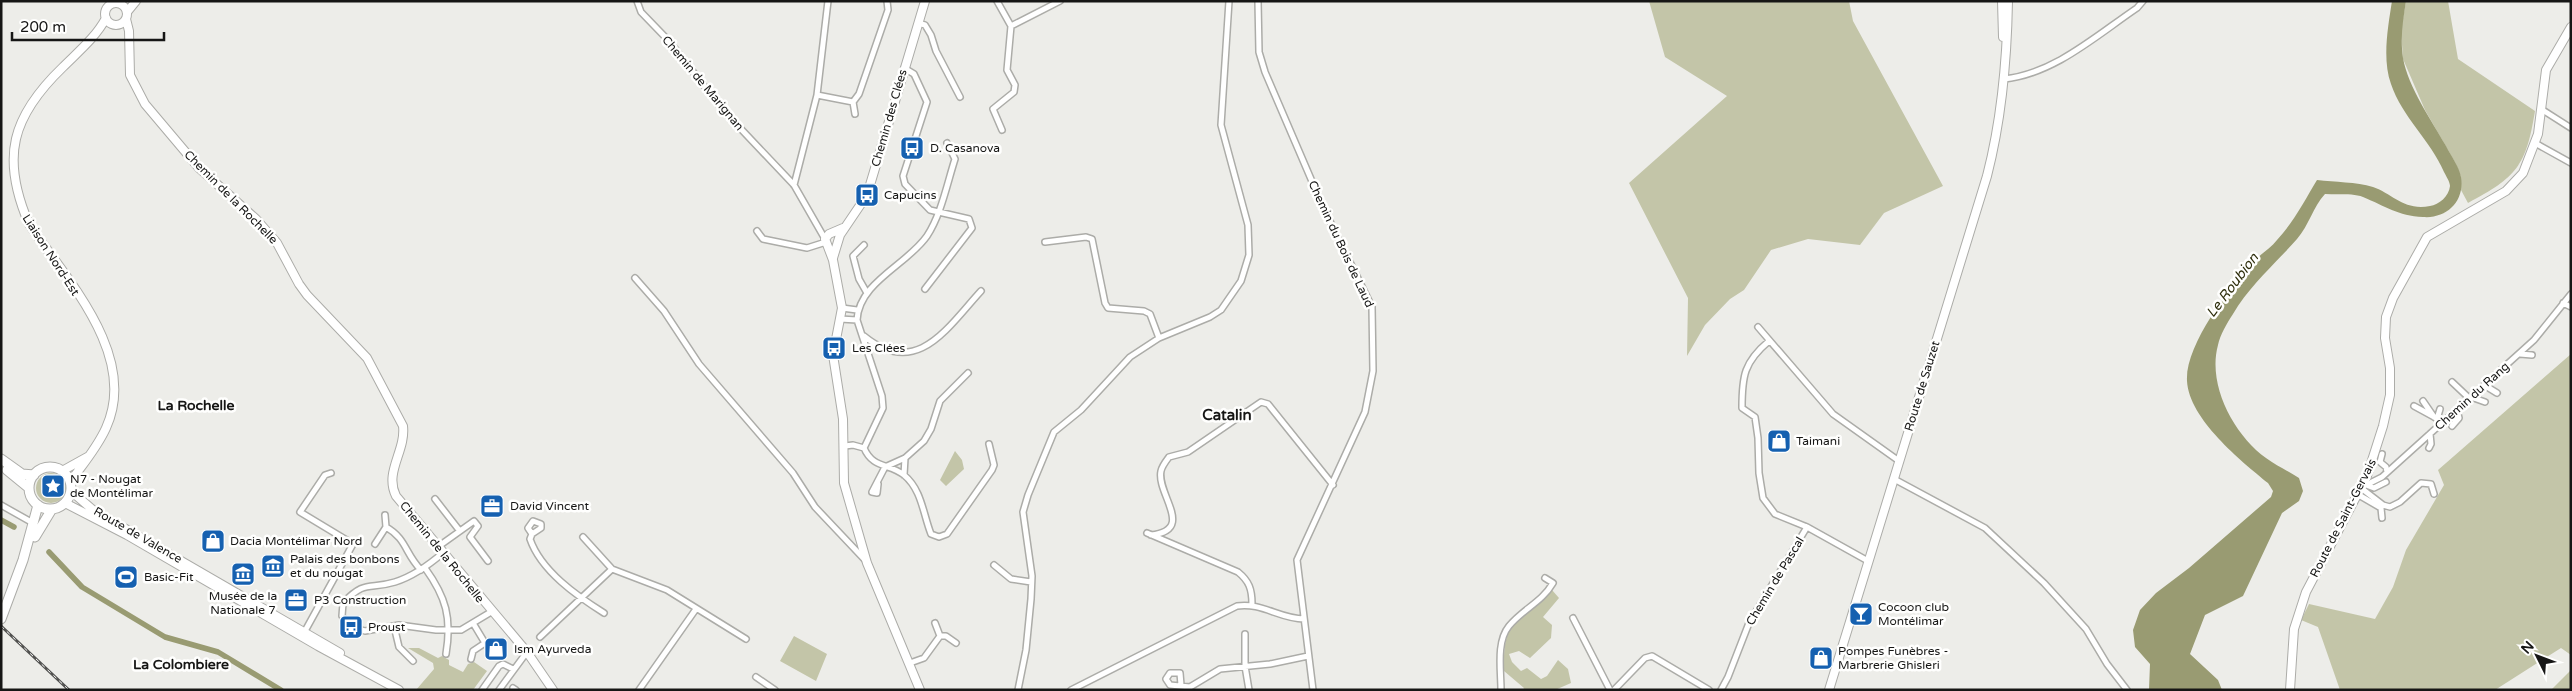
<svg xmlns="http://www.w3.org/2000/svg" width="2572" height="691" font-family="'Varela Round',sans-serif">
<rect width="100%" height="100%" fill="#edede9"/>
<path fill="#c3c5a8" d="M1649,1H1849L1853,21L1943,186L1884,213L1860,245L1808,239L1771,250L1744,290L1730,299L1705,325L1687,356L1688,298L1629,183L1727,96L1665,57Z
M2406,1H2448L2458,59L2535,111C2526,166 2517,177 2468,203L2461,190V177L2456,164L2425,110L2403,59L2401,30Z
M2571,354V655L2561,648L2495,690H2340L2318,627L2301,620L2309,604L2375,619L2393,587L2406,550L2444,485L2438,470Z
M955,451L962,460L964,469L946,486L940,480Z
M36 488a15 15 0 1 1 30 0a15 15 0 1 1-30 0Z
M1552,590L1559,598L1543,617L1552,625L1551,638L1530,658L1519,651L1509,654L1512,662L1521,671L1527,668L1541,679L1547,676L1558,660L1568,669L1571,683L1555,690H1523L1524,688L1504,671C1504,654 1503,641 1512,626Z
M794,636L827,654L816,681L780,661Z
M408,648H419L438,658L442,656L449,660V665L463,672L468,664L474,662L487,671L473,690H416L434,669L433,663Z
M2571,670V690H2551Z"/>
<path fill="#999b72" d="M2392,1H2406C2403,20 2400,38 2403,58C2408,87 2432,121 2446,146C2451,156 2459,166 2461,177C2465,201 2447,219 2423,217C2398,216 2385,206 2363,197C2353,193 2337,195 2325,194C2313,207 2309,225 2297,239C2275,264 2250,285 2233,314C2227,323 2220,335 2218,345C2207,385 2234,435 2266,458C2277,466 2288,471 2299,478L2303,491L2299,501L2282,513L2243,596L2205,615L2190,654L2218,680L2222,690H2149L2150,664L2135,647L2133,630L2140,610L2156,593L2189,568L2271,497L2273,491L2268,483C2241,461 2189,419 2187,381C2185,345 2229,289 2252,263C2259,255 2270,249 2277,240C2293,223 2305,200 2317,180C2335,182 2356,182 2373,187C2393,194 2404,211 2430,206C2439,205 2449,196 2450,186C2450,182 2446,176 2444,172C2431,141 2402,117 2391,84C2382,59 2388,27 2392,1Z"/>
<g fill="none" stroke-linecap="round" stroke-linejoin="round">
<path stroke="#999b72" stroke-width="5.5" d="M1,520L14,527
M49,552L82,587L165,637L218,652L281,690"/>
<g stroke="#acaca8" stroke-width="8">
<path id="street" d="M637,1L641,12L669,41L723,110L794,185L825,239
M997,1L1011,26L1007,70L1015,85L1014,92L993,109L1002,130
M1258,1L1259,52L1265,72L1323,207L1372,307L1373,371L1365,412L1297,560L1313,690
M918,23L925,25L931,35L936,51L960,97
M1011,26L1060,1
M904,68L914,74L927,102L903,176L905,184L930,210L969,219L972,228L925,289
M2004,79C2054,74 2097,35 2137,8L2143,1
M817,95L853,102L859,94L888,10L887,1
M853,102L855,114
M2541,109L2571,128
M2535,143L2571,163
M794,185L817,95L828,1
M757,231L763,239L807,248L826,242
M1045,242L1086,237L1092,239L1105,303L1108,308L1144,311L1150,314L1159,338
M864,245L853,256L859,279L867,293
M635,278L664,311L699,364L793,473L815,507L866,561
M2563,303L2571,307
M842,308L857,310
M840,319L857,320
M1758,327L1833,414L1899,461
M864,336C917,379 947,328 981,291
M1769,341C1744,362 1742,376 1742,408L1755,417L1758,438L1759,473L1763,498L1775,514L1807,527L1868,561
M2520,354L2532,355
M2452,382L2469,398
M2484,385L2497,393
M2471,397L2485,402
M2423,401L2434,417
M2414,406L2436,418L2441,424
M2437,419L2440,409
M2452,426L2459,418L2457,410
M845,446L853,445L864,448
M864,448L883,408L882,396L857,320C859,282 907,265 927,236C941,215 947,184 955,159L947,143
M864,448C873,469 889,463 904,475C922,490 923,514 931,534L939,537L947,534L992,470L994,465L989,444
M2429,448L2431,444L2430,434
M2382,454L2380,462L2386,467L2387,472
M904,475L905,458
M1894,479L1985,528L2044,583L2086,629L2107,664L2127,690
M878,484L877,493L872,492L885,467L905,458L924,441L931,429L940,401L968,373
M2362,484L2366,485L2382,477L2534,340L2571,294
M2366,485L2374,488L2386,482
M2361,488L2383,505L2390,507L2400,502L2421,483L2431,484L2434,494
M2357,494L2381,508L2382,518
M435,499L459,530
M1,505L33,523
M385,515L386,527
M1147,533L1238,572C1249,581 1252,589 1252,604
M532,534L541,528V524L533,521L528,528L532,534L530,539C541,571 577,596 604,613
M1151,535C1196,530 1156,494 1161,471C1162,466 1166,461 1169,457L1188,452L1261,402L1268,404L1333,485
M583,537L612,569L667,590L746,639
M375,544L386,527C407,539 405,554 421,570
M439,546L474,521L478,526L470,537L488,561
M444,552C429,565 414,576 395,582C369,590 366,579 343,603L342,616L351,627L365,631L399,625L436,630H461L491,612
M994,565L1011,579L1031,582
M425,568C446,597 452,618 446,654
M1573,618L1610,690
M394,626L399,647L413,661
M305,631L353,544L300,512L325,475L331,473
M1245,634V666L1249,690
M940,636H946L956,643
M540,637L612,569
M471,659L473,651L485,643L473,623
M910,663L924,658L940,636L935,623
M756,677L775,690
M1181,685L1180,673H1170L1166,679L1170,685L1190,687L1220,669L1270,664L1308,656
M513,688L516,690
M482,690L499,666L503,664L513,669
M499,690L527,652
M639,690L696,609
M1018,690L1026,650L1031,599L1032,576L1023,512L1028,495L1054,432L1081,410L1130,357L1159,338L1210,317L1221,310L1241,281L1249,255L1248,225L1221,125L1229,1
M1071,690L1237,606C1261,602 1280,619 1304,619
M1501,690C1501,670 1496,642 1509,626C1523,609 1542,602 1553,583L1545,578
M1614,690L1645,658L1652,656L1709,690
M1721,690L1728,677L1749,623L1807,527"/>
</g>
<g stroke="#acaca8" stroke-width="10">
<path id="secondary" d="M2002,1L2003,37
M105 14a11 11 0 1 1 22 0a11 11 0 1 1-22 0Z
M127,12L136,1
M126,19L129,31L130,75L145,104L199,168L256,219L277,243L299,284L307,295L367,358L403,426C406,451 384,472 396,496L527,652L553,690
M843,228L829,234L825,239L833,260L842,308L833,355L843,419L844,483L867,563L920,690
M833,258L840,235L867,195L925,1
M62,471L89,456
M70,482C83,464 97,448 106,428C139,356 67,280 29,224C0,157 12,116 63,67C78,52 96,37 106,18
M71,491L93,510L340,653
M65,503L127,535L318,646L399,690
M1829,690L1987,176C2002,118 2007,61 2008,1
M2290,690L2294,629L2306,592L2367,476L2383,426L2390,395V368L2385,338L2386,317L2393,298L2427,237L2506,191L2523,173L2538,134L2546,70L2571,27"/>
</g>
<g stroke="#acaca8" stroke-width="11">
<path id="primary" d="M1,459L22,474L34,475
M29 488a21 21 0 1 1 42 0a21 21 0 1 1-42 0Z
M7,470L29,488
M35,537L52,509
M1,619L23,560L38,505"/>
</g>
<use href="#street" stroke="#fff" stroke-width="5"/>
<use href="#secondary" stroke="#fff" stroke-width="8"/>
<use href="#primary" stroke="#fff" stroke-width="9"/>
<g stroke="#51514f" stroke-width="3">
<path id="rail" d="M1,626L69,690"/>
</g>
<use href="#rail" stroke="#fffffe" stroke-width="1" stroke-dasharray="4" stroke-linecap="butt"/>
</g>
<defs>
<g id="bus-square" transform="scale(1.25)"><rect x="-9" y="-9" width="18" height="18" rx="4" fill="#1560b0" stroke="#fffffe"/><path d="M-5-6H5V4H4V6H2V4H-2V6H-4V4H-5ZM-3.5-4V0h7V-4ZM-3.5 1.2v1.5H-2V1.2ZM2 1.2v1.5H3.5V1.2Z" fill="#fff"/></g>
<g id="shop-square" transform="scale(1.25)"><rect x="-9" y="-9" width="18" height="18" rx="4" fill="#1560b0" stroke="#fffffe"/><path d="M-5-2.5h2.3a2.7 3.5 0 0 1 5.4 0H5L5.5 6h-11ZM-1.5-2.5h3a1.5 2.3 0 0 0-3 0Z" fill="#fff"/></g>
<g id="sight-square" transform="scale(1.25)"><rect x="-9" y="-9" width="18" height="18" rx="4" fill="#1560b0" stroke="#fffffe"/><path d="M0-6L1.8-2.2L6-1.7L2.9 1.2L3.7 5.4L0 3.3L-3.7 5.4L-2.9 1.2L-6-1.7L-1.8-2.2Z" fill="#fff"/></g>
<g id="office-square" transform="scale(1.25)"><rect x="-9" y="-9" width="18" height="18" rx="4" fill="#1560b0" stroke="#fffffe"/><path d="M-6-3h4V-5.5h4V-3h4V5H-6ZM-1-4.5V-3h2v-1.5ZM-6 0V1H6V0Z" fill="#fff"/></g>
<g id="museum-square" transform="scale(1.25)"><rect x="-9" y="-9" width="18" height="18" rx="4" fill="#1560b0" stroke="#fffffe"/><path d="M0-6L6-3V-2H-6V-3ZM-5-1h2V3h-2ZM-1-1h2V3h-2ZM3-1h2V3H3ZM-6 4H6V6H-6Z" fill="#fff"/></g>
<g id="stadium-square" transform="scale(1.25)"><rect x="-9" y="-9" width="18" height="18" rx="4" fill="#1560b0" stroke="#fffffe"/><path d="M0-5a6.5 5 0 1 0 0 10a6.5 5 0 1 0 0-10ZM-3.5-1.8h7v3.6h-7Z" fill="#fff"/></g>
<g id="bar-square" transform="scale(1.25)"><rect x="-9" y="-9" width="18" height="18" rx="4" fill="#1560b0" stroke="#fffffe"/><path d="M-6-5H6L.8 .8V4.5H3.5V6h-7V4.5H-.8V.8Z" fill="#fff"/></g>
</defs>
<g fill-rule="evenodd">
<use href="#bus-square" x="912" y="148"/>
<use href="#bus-square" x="867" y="195"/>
<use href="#bus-square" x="834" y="348"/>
<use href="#shop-square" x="1779" y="441"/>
<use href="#sight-square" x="53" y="486"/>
<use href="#office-square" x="492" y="506"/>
<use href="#shop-square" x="213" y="541"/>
<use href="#museum-square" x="273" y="566"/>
<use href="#museum-square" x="243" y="574"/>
<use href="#stadium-square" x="126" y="577"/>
<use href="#office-square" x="296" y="600"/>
<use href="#bar-square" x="1861" y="614"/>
<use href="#bus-square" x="351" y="627"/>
<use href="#shop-square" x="496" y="649"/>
<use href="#shop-square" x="1821" y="658"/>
</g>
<g text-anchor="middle" stroke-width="5" stroke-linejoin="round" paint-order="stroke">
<g font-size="12" fill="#161615" stroke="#fffffe">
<text transform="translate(703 83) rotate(50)" y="4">Chemin de Marignan</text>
<text transform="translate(889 118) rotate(-74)" y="4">Chemin des Clées</text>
<text transform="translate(231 197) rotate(45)" y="4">Chemin de la Rochelle</text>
<text transform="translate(1341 244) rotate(65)" y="4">Chemin du Bois de Laud</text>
<text transform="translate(51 255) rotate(57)" y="4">Liaison Nord-Est</text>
<text transform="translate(1922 386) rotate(-73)" y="4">Route de Sauzet</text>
<text transform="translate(2472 396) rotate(-42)" y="4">Chemin du Rang</text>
<text transform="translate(2343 518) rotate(-63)" y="4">Route de Saint-Gervais</text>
<text transform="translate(138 535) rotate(30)" y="4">Route de Valence</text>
<text transform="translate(442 552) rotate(51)" y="4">Chemin de la Rochelle</text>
<text transform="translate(1775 581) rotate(-59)" y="4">Chemin de Pascal</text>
</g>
<g font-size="12" fill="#161615" stroke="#fffffe" text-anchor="start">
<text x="930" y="152">D. Casanova</text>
<text x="884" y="199">Capucins</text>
<text x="852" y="352">Les Clées</text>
<text x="1796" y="445">Taimani</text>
<text x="70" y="483">N7 - Nougat<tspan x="70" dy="14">de Montélimar</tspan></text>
<text x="510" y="510">David Vincent</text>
<text x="230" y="545">Dacia Montélimar Nord</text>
<text x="290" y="563">Palais des bonbons<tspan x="290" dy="14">et du nougat</tspan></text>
<text x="144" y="581">Basic-Fit</text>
<text x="243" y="600" text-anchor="middle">Musée de la<tspan x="243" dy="14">Nationale 7</tspan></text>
<text x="314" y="604">P3 Construction</text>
<text x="1878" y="611">Cocoon club<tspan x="1878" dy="14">Montélimar</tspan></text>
<text x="368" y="631">Proust</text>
<text x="514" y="653">Ism Ayurveda</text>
<text x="1838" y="655">Pompes Funèbres -<tspan x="1838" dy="14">Marbrerie Ghisleri</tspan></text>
</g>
<g font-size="14" font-style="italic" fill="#2e2e0c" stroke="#fffffe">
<text transform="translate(2232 285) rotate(-53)" y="5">Le Roubion</text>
</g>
<g font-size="14" font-weight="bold" fill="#161615" stroke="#fffffe">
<text x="196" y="410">La Rochelle</text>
<text x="181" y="669">La Colombiere</text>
</g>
<g font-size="15" font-weight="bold" fill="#161615" stroke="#fffffe">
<text x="1227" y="420">Catalin</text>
</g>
</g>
<rect width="2572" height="691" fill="none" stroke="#161615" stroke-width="5"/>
<g transform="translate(2537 656) rotate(312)" stroke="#fffffe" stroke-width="4" paint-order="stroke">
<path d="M0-4L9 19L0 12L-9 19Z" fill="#161615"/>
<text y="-8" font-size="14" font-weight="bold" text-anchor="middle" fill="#161615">N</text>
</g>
<path d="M12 32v8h152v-8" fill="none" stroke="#161615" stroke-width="2.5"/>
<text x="20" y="32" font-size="15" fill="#161615" stroke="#fffffe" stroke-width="4" paint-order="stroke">200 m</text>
</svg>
